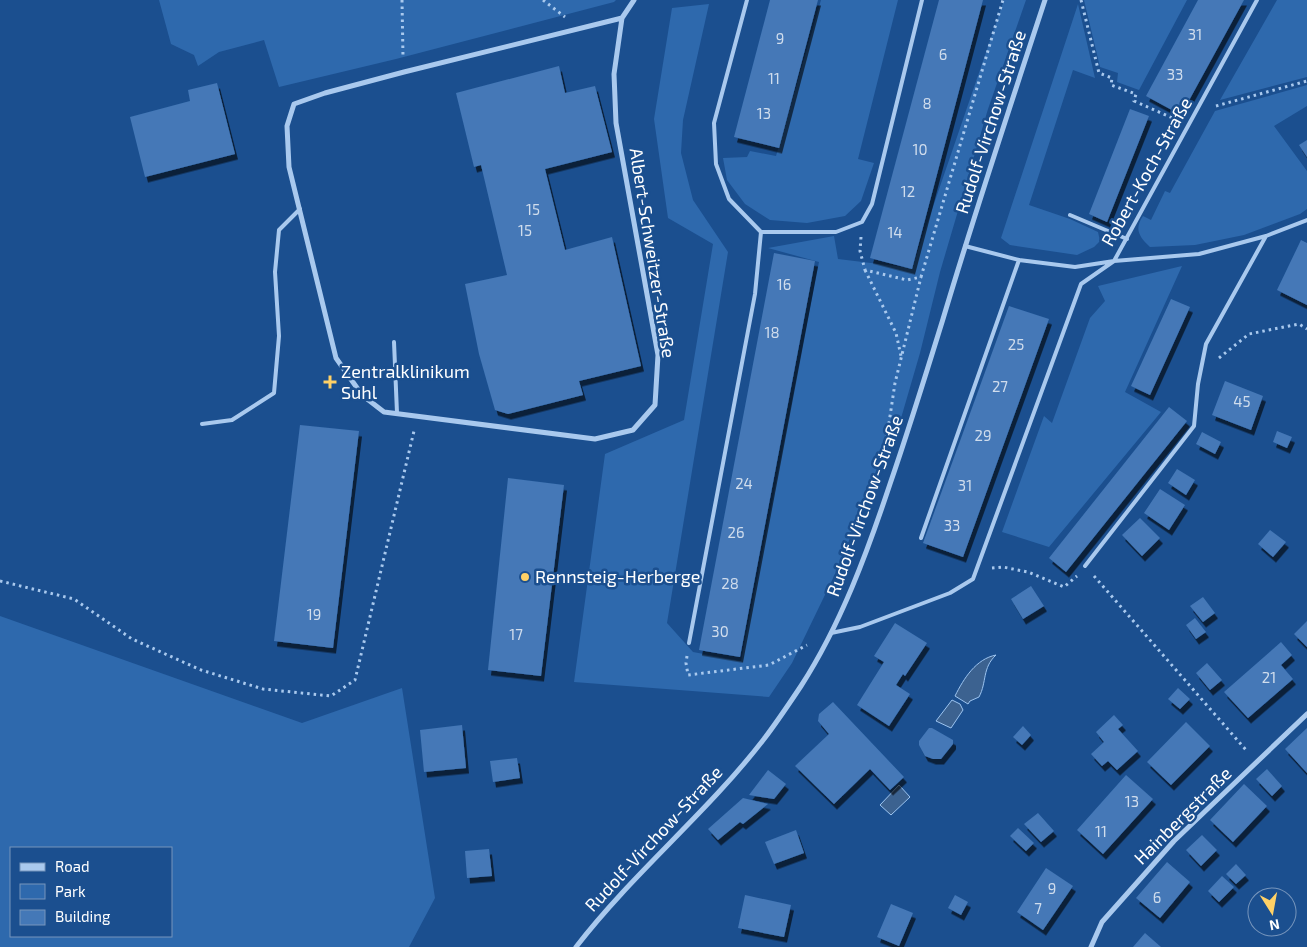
<svg xmlns="http://www.w3.org/2000/svg" width="1307" height="947" font-family="'Exo 2',sans-serif">
<defs>
<filter id="shadow"><feDropShadow dx="3" dy="5.5" stdDeviation="0" flood-color="#0009"/></filter>
</defs>
<rect width="100%" height="100%" fill="#1b4f8f"/>
<path fill="#2e69ad" fill-rule="evenodd" d="M159,0H616L614,2L396,59L279,87L264,40L219,52L198,66L194,55L171,44Z
M821,0H898L858,159L874,163L861,201L845,216L807,223L770,220L745,204L727,180L723,158L747,157L750,151L776,156Z
M1004,0H1026L988,109L940,272L920,353L897,432L872,484L837,570L792,663L769,697L574,682L605,454L684,420L713,244L668,218L654,119L672,8L709,4L683,120L681,153L693,200L728,252L667,623L693,652L741,661L819,262L768,248L834,236L838,259L912,268Z
M1084,0H1187L1139,90L1117,82L1118,73L1100,67Z
M1277,0H1307V77L1220,100Z
M1078,4L1095,78L1073,70L1029,205L1070,219L1098,232L1100,241L1094,247L1077,255L1010,245L1001,238Z
M1307,85V106L1274,126L1307,171V209L1300,214L1244,235L1195,245L1150,247C1139,237 1134,229 1143,216L1151,220L1165,191L1170,193L1215,111Z
M1182,266L1125,392L1161,412L1049,547L1002,532L1044,416L1052,423L1090,318L1105,301L1098,286Z
M0,616L302,723L402,688L435,898L409,947H0ZM11,848H171V936H11Z"/>
<path fill="#3c6290" stroke="#9cc4f0" d="M996,655C982,668 987,682 979,697L970,701L968,704L955,696C964,678 976,659 996,655Z
M952,700L960,704L963,710L951,728L936,721Z
M899,785L910,797L891,815L880,805Z"/>
<path fill="#4478b7" filter="url(#shadow)" d="M770,0H818L779,148L734,137Z
M939,0H983L912,269L870,258Z
M1198,0H1244L1181,115L1146,96Z
M559,66L565,93L595,86L612,152L545,169L565,250L612,237L641,366L579,381L583,395L508,414L495,410L479,354L465,284L507,275L481,165L474,167L456,93Z
M217,83L235,154L145,177L130,117L190,101L188,90Z
M1130,109L1149,116L1107,222L1089,214Z
M1307,140V157L1299,145Z
M1301,240L1307,243V305L1277,290Z
M774,253L815,261L740,657L699,650Z
M1171,299L1190,307L1150,395L1131,386Z
M1009,306L1049,319L963,557L923,543Z
M1225,381L1263,396L1251,430L1212,415Z
M1169,407L1187,421L1066,572L1049,558Z
M300,425L359,431L333,648L274,641Z
M1277,431L1292,437L1287,448L1273,442Z
M1202,432L1221,442L1215,454L1196,444Z
M1177,469L1195,480L1186,495L1168,483Z
M508,478L564,485L541,676L488,670Z
M1160,489L1185,505L1169,530L1144,513Z
M1140,518L1160,538L1142,556L1122,535Z
M1270,530L1286,542L1273,557L1258,544Z
M1031,586L1044,606L1023,619L1011,599Z
M1203,597L1215,613L1203,622L1190,606Z
M1195,618L1206,632L1196,639L1186,625Z
M1307,621V647L1294,634Z
M895,623L927,643L905,676L903,674L896,685L910,694L889,726L857,705L884,662L874,656Z
M1281,642L1292,655L1281,665L1293,679L1248,718L1224,692Z
M1207,663L1222,680L1210,690L1196,673Z
M1178,688L1190,699L1180,709L1168,699Z
M833,702L904,777L890,790L870,769L834,804L795,766L829,734L818,721L819,714Z
M1114,715L1123,725L1118,729L1138,751L1117,770L1108,761L1102,766L1091,754L1104,742L1096,732Z
M1186,722L1210,746L1171,785L1147,762Z
M462,725L466,768L424,772L420,730Z
M1023,726L1031,735L1022,745L1013,737Z
M929,728H932L953,740V744L941,759H933L925,756L919,745V741Z
M1307,728V773L1285,749Z
M517,758L520,778L493,782L490,761Z
M1267,769L1282,786L1272,796L1256,779Z
M768,770L786,784L774,799L749,795Z
M1126,775L1153,799L1103,854L1077,830Z
M1244,784L1267,806L1233,842L1210,820Z
M743,798L768,804L743,824L740,822L718,840L708,829Z
M1038,813L1054,831L1041,842L1024,824Z
M1018,828L1034,843L1026,851L1010,836Z
M796,830L804,853L774,864L765,842Z
M1202,835L1217,850L1201,866L1186,850Z
M489,849L492,876L467,878L465,851Z
M1167,862L1190,882L1160,918L1136,898Z
M1236,864L1246,875L1236,884L1226,874Z
M1046,868L1073,886L1043,930L1017,912Z
M1222,876L1234,887L1219,902L1208,891Z
M745,895L791,905L784,937L738,928Z
M955,895L968,902L961,915L948,908Z
M891,904L913,913L899,946L877,937Z
M1145,933L1161,947H1133Z"/>
<g fill="none" stroke-linecap="round" stroke-linejoin="round">
<path stroke="#a9c9ee" stroke-width="3" stroke-dasharray="2.5 4" stroke-linecap="butt" d="M402,0L403,57
M543,0L565,17
M1081,0L1099,73L1112,78L1111,85L1136,94L1134,101L1177,120
M1216,106L1307,81
M861,237L860,251L865,270L907,280L921,277L1003,0
M865,270L896,333L901,356
M1219,358L1249,334L1299,324L1307,329
M886,443L895,383L921,277
M992,568L1003,567L1028,572L1064,587L1077,576
M1094,576L1246,750
M0,581L74,599L132,639L201,670L263,689L331,696L355,680L414,431
M687,656L686,663L688,675L769,665L807,645"/>
<path stroke="#a9c9ee" stroke-width="4" d="M747,0L714,123L716,164L729,199L761,232
M1070,215L1127,239
M1019,260L1075,267L1114,261L1199,254L1266,236L1307,220
M394,342L397,413
M202,424L232,420L274,393L279,336L275,272L279,230L300,209
M921,538L1019,260L965,246
M1085,566L1194,426L1198,384L1206,344L1266,236
M831,633L860,627L950,593L973,579L1081,284L1114,261L1257,0
M689,643L755,294L761,232H836L862,222L872,204L922,0"/>
<path stroke="#a9c9ee" stroke-width="5" d="M622,18L404,72L325,93L294,104L287,126L289,167L336,358L362,395L384,412L595,439L633,430L655,405L658,355L616,123L614,74L622,18L634,0
M576,947C633,873 707,813 764,739C777,722 789,704 801,686C841,624 867,553 890,484C909,429 926,374 943,319C975,212 1010,106 1045,0
M1091,947L1102,922L1174,841L1307,714"/>
</g>
<g fill="#ffd166" stroke="#1b4f8f" stroke-width="2">
<path d="M327.5 374.5h5v5h5v5h-5v5h-5v-5h-5v-5h5z"/>
<circle cx="525" cy="577" r="5"/>
</g>
<g text-anchor="middle" stroke-width="5" stroke-linejoin="round" paint-order="stroke">
<g font-size="15" fill="#d0dded">
<text x="1195" y="40">31</text>
<text x="780" y="44">9</text>
<text x="943" y="60">6</text>
<text x="1175" y="80">33</text>
<text x="774" y="84">11</text>
<text x="927" y="109">8</text>
<text x="764" y="119">13</text>
<text x="920" y="155">10</text>
<text x="908" y="197">12</text>
<text x="533" y="215">15</text>
<text x="525" y="236">15</text>
<text x="895" y="238">14</text>
<text x="784" y="290">16</text>
<text x="772" y="338">18</text>
<text x="1016" y="350">25</text>
<text x="1000" y="392">27</text>
<text x="1242" y="407">45</text>
<text x="983" y="441">29</text>
<text x="744" y="489">24</text>
<text x="965" y="491">31</text>
<text x="952" y="531">33</text>
<text x="736" y="538">26</text>
<text x="730" y="589">28</text>
<text x="314" y="620">19</text>
<text x="720" y="637">30</text>
<text x="516" y="640">17</text>
<text x="1269" y="683">21</text>
<text x="1132" y="807">13</text>
<text x="1101" y="837">11</text>
<text x="1052" y="894">9</text>
<text x="1157" y="903">6</text>
<text x="1038" y="914">7</text>
</g>
<g font-size="18" fill="#fff" stroke="#1b4f8f">
<text transform="translate(991 122) rotate(-72)" y="6">Rudolf-Virchow-Straße</text>
<text transform="translate(1147 172) rotate(-61)" y="6">Robert-Koch-Straße</text>
<text transform="translate(652 253) rotate(81)" y="6">Albert-Schweitzer-Straße</text>
<text transform="translate(865 506) rotate(-70)" y="6">Rudolf-Virchow-Straße</text>
<text transform="translate(1183 816) rotate(-45)" y="6">Hainbergstraße</text>
<text transform="translate(654 839) rotate(-47)" y="6">Rudolf-Virchow-Straße</text>
</g>
<g font-size="18" fill="#fff" stroke="#1b4f8f" text-anchor="start">
<text x="341" y="378">Zentralklinikum<tspan x="341" dy="21">Suhl</tspan></text>
<text x="535" y="583">Rennsteig-Herberge</text>
</g>
</g>
<rect x="10" y="847" width="162" height="90" fill="#1b4f8f" stroke="#7695bc"/>
<rect x="20" y="863" width="25" height="8" fill="#a9c9ee" stroke="#7695bc"/>
<text x="55" y="872" font-size="15" fill="#ffffff">Road</text>
<rect x="20" y="884" width="25" height="15" fill="#2e69ad" stroke="#7695bc"/>
<text x="55" y="897" font-size="15" fill="#ffffff">Park</text>
<rect x="20" y="910" width="25" height="15" fill="#4478b7" stroke="#7695bc"/>
<text x="55" y="922" font-size="15" fill="#ffffff">Building</text>
<g transform="translate(1272 912) rotate(169)"><circle r="24" fill="#1b4f8f" stroke="#7695bc"/>
<path d="M0-4L9 19L0 12L-9 19Z" fill="#ffd166"/>
<text y="-8" font-size="14" font-weight="bold" text-anchor="middle" fill="#ffffff">N</text>
</g>
</svg>
